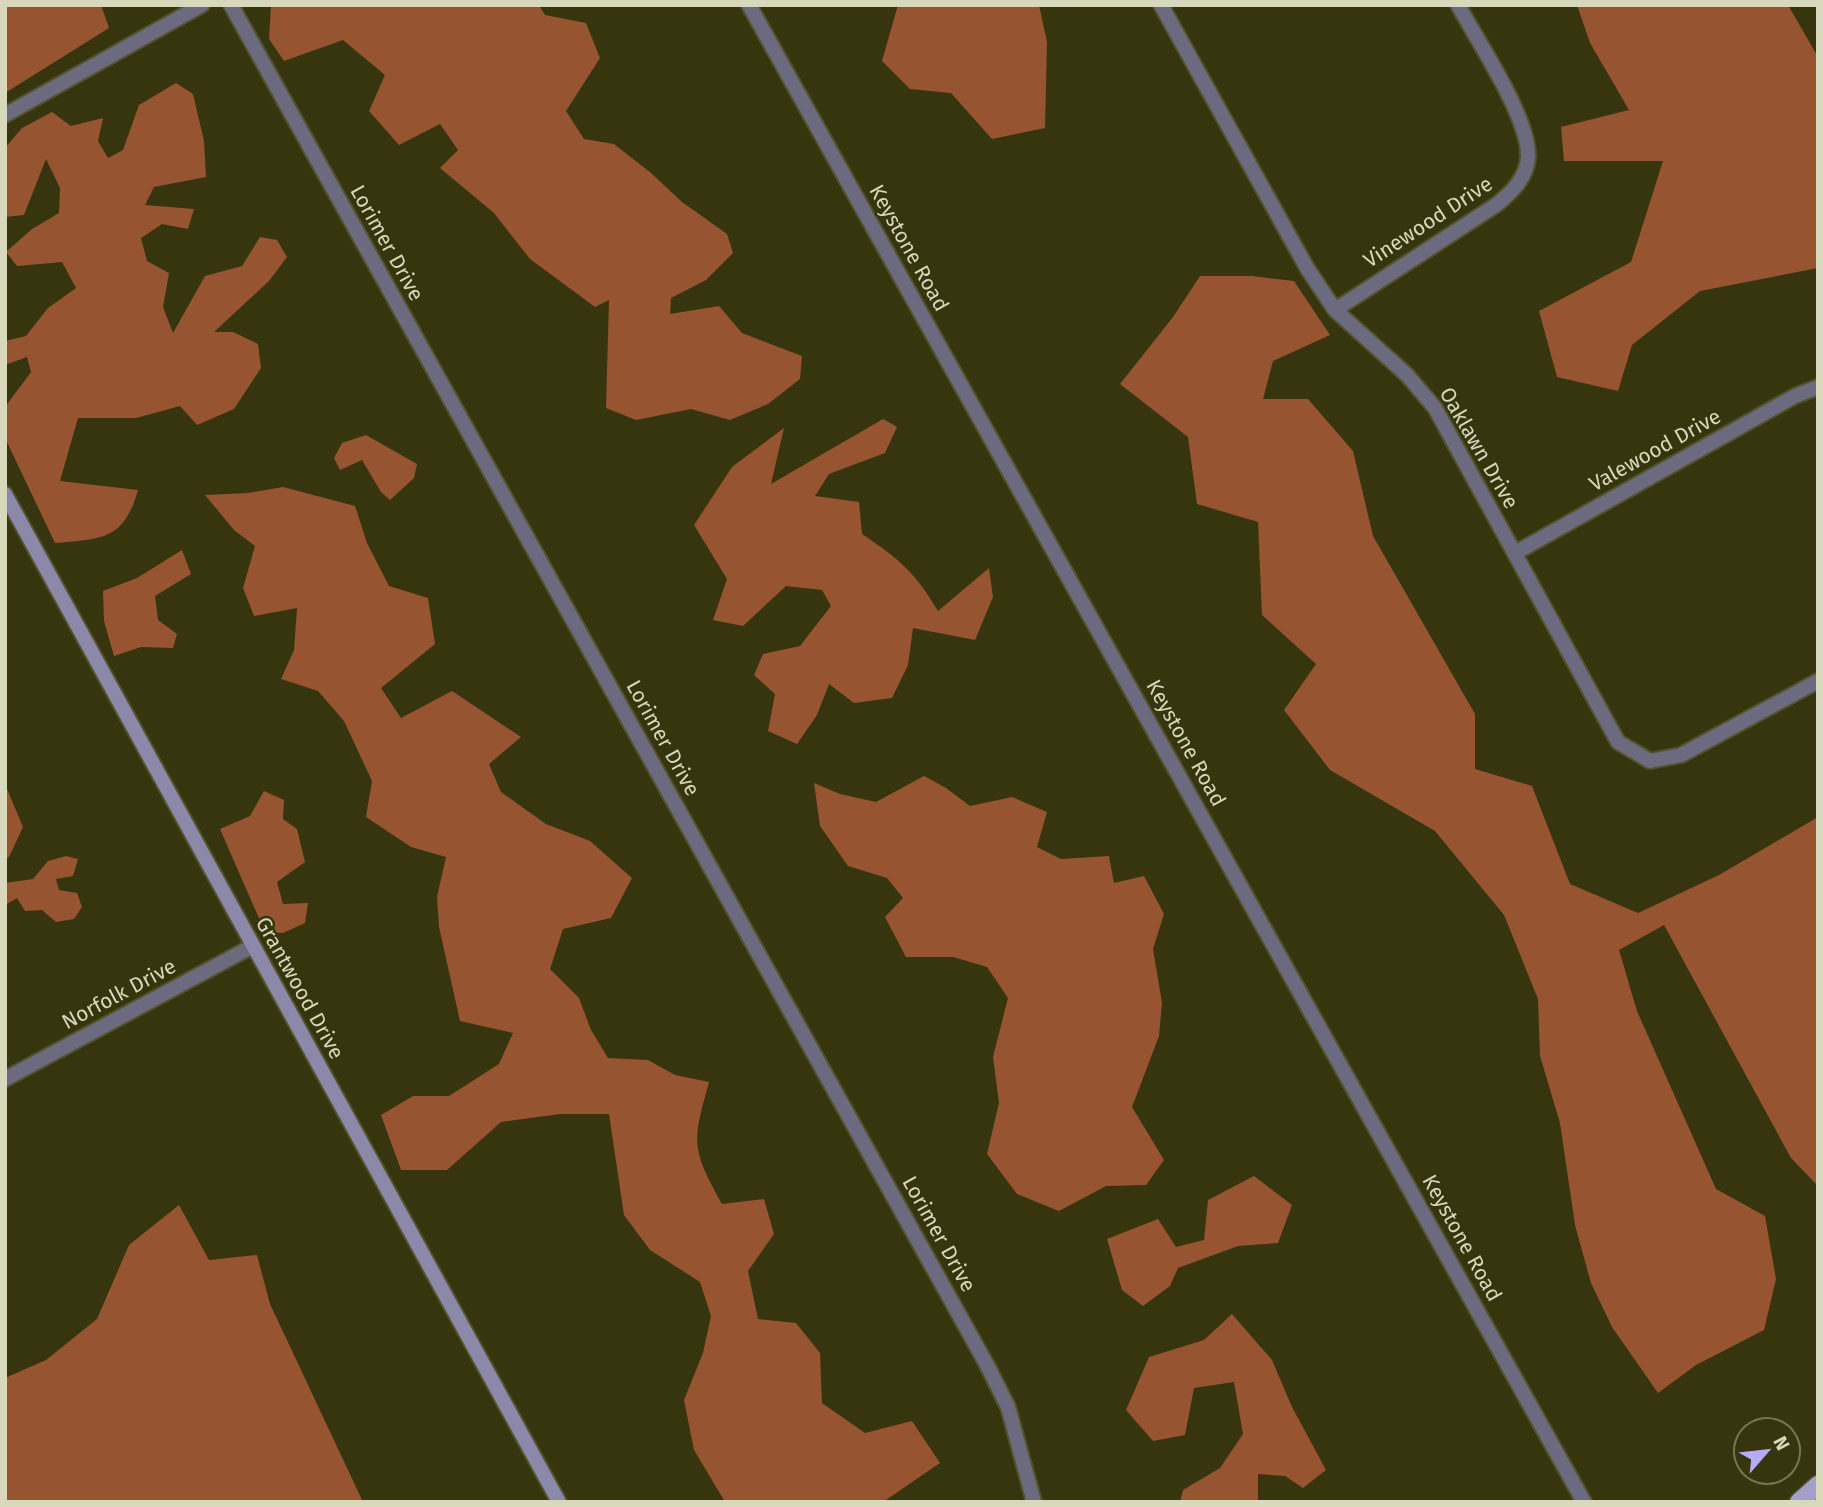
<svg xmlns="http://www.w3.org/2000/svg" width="1823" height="1507" font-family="'Fira Sans',sans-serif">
<rect width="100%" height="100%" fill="#36350d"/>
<path fill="#965530" d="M5,5H101L109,28L5,93Z
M271,5H539L545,15L586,23L600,58L566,111L584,139L614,144L651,173L682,202L727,234L733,253L706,280L671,298L670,314L719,306L742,333L802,356L800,379L768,404L730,420L691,409L636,420L606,408L609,300L595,307L530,259L494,213L440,168L458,150L440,124L399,145L369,111L385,75L343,40L284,61L269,39Z
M898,5H1039L1047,42L1045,128L992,139L951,93L910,89L882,61Z
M1577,5H1788L1818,57V268L1700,291L1632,345L1618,391L1557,377L1539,311L1631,262L1663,161H1564L1561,127L1629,110L1590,43Z
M176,83L193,94L204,141L206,177L154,187L145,205L194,209L188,229L162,224L141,238L147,261L169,273L163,307L173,333L205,276L242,266L260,237L277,240L287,257L269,281L214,332H233L258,344L261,368L234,409L197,425L180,406L136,418H78L60,481L138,490C124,540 102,539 55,543L5,438V407L31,372L27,357L5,365V341L26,336L48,308L76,288L62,262L17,266L6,252L32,229L59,213L60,188L46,159L24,215L5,217V148L22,128L52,112L71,126L103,118L98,141L108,158L123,150L139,105Z
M1200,276H1252L1294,281L1330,335L1273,361L1263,399H1308L1353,451L1373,536L1475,714V769L1532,786L1570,884L1638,913L1719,875L1818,817V1186L1791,1158L1664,925L1619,950L1637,1011L1716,1189L1765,1216L1776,1279L1764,1330L1696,1365L1658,1393L1612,1327L1591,1283L1575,1225L1560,1123L1540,1056L1538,999L1504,915L1435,831L1330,770L1284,710L1316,664L1262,615L1258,522L1197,504L1188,437L1120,384L1173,317Z
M883,419L897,427L885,453L829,474L815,496L859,502L862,534C899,559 915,572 938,611L989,568L993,597L975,640L913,628L908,665L892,698L854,703L829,684L817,715L797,744L768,731L775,694L754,675L763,654L800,646L831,606L822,590L786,586L743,626L713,620L727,579L694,525L732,467L784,428L771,484Z
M366,435L417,464L414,478L390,500L381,492L362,460L340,470L334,458L342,443Z
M283,487L355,506L367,543L389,586L428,598L435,644L381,688L401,718L452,691L521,737L489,764L501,792L546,824L590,841L632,878L611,918L563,929L550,969L579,998L591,1030L608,1058L648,1060L675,1075L709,1082C692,1143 691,1148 722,1204L764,1199L774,1234L748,1271L758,1319L796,1323L820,1353L822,1403L865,1433L912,1421L940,1463L883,1502H725L694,1450L684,1400L703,1353L711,1316L700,1282L650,1250L624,1215L609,1114H560L501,1122L447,1170H401L381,1115L413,1096H449L499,1064L513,1033L460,1021L439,927L437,897L446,857L411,847L366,817L372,781L344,721L318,691L281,679L294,650L297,608L254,616L243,588L255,546L234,530L205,495L248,493Z
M182,550L191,574L155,596L158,620L177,634L173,648L141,647L114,656L104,621L103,591L137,578Z
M924,776L946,788L970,806L1012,797L1047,812L1037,847L1061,859L1109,856L1114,883L1144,876L1164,914L1153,949L1162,1003L1159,1036L1132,1107L1164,1160L1146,1185L1106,1186L1059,1211L1017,1194L987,1154L999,1103L993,1057L1008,998L987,967L953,957H906L885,917L903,898L887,878L848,866L820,826L814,783L840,794L876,802Z
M5,784L23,827L9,857L5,859Z
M264,791L284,800L283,819L297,829L305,862L277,882L283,904L308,903L305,923L283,933L265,932L220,829L250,816Z
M66,856L78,859L73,876L56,879L59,890L77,893L82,907L74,919L56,922L42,910L25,911L17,898L5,905V883L33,879L48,861Z
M1254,1176L1292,1205L1278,1243L1238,1246L1178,1268L1170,1286L1143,1306L1122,1290L1107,1239L1158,1219L1176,1247L1204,1240L1208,1200Z
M179,1205L209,1260L257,1255L270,1304L363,1502H5V1378L46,1360L97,1319L129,1245Z
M1232,1314L1272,1360L1292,1407L1326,1470L1303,1488L1285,1476L1258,1474V1502H1180L1183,1490L1220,1468L1243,1434L1234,1382L1194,1388L1185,1435L1153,1441L1126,1410L1149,1357L1204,1340Z"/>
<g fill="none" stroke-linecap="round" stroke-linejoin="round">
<g stroke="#53522c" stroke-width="18">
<path id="street" d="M231,5L987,1365L1008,1407L1034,1502
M749,5L1584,1502
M1161,5L1307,268L1335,310L1407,375L1435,408L1618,742L1650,761L1681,755L1818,681
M5,115L202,5
M1335,310L1496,205C1511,193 1527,178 1528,157C1530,119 1477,40 1458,5
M1515,553L1795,396L1818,387
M5,1079L253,946"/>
</g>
<g stroke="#53522c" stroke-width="18">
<path id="secondary" d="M5,494L559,1502"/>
</g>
<g stroke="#53522c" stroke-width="21">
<path id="primary" d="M1799,1502L1818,1485"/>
</g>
<use href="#street" stroke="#6c6a7f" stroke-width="14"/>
<use href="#secondary" stroke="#8b88a9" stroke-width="14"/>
<use href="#primary" stroke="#a39fca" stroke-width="18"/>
</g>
<g text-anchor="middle" stroke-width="5" stroke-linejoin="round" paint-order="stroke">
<g font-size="21" fill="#d7d8bc" stroke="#36350d">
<text transform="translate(1428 222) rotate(-33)" y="7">Vinewood Drive</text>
<text transform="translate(387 243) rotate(61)" y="7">Lorimer Drive</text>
<text transform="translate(909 248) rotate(61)" y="7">Keystone Road</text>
<text transform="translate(1479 448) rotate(60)" y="7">Oaklawn Drive</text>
<text transform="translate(1655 450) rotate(-29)" y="7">Valewood Drive</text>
<text transform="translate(663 738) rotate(61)" y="7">Lorimer Drive</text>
<text transform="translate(1186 743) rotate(61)" y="7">Keystone Road</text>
<text transform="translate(300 988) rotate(61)" y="7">Grantwood Drive</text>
<text transform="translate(119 994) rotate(-28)" y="7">Norfolk Drive</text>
<text transform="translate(939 1234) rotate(61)" y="7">Lorimer Drive</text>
<text transform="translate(1462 1238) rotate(61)" y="7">Keystone Road</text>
</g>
</g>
<rect width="1823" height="1507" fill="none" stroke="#d7d8bc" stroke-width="14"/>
<g transform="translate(1767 1451) rotate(62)"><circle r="33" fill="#36350d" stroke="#767653" stroke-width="2"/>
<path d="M0-5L12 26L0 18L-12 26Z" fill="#b5acf8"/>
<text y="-10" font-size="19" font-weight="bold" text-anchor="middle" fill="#d7d8bc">N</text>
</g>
</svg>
